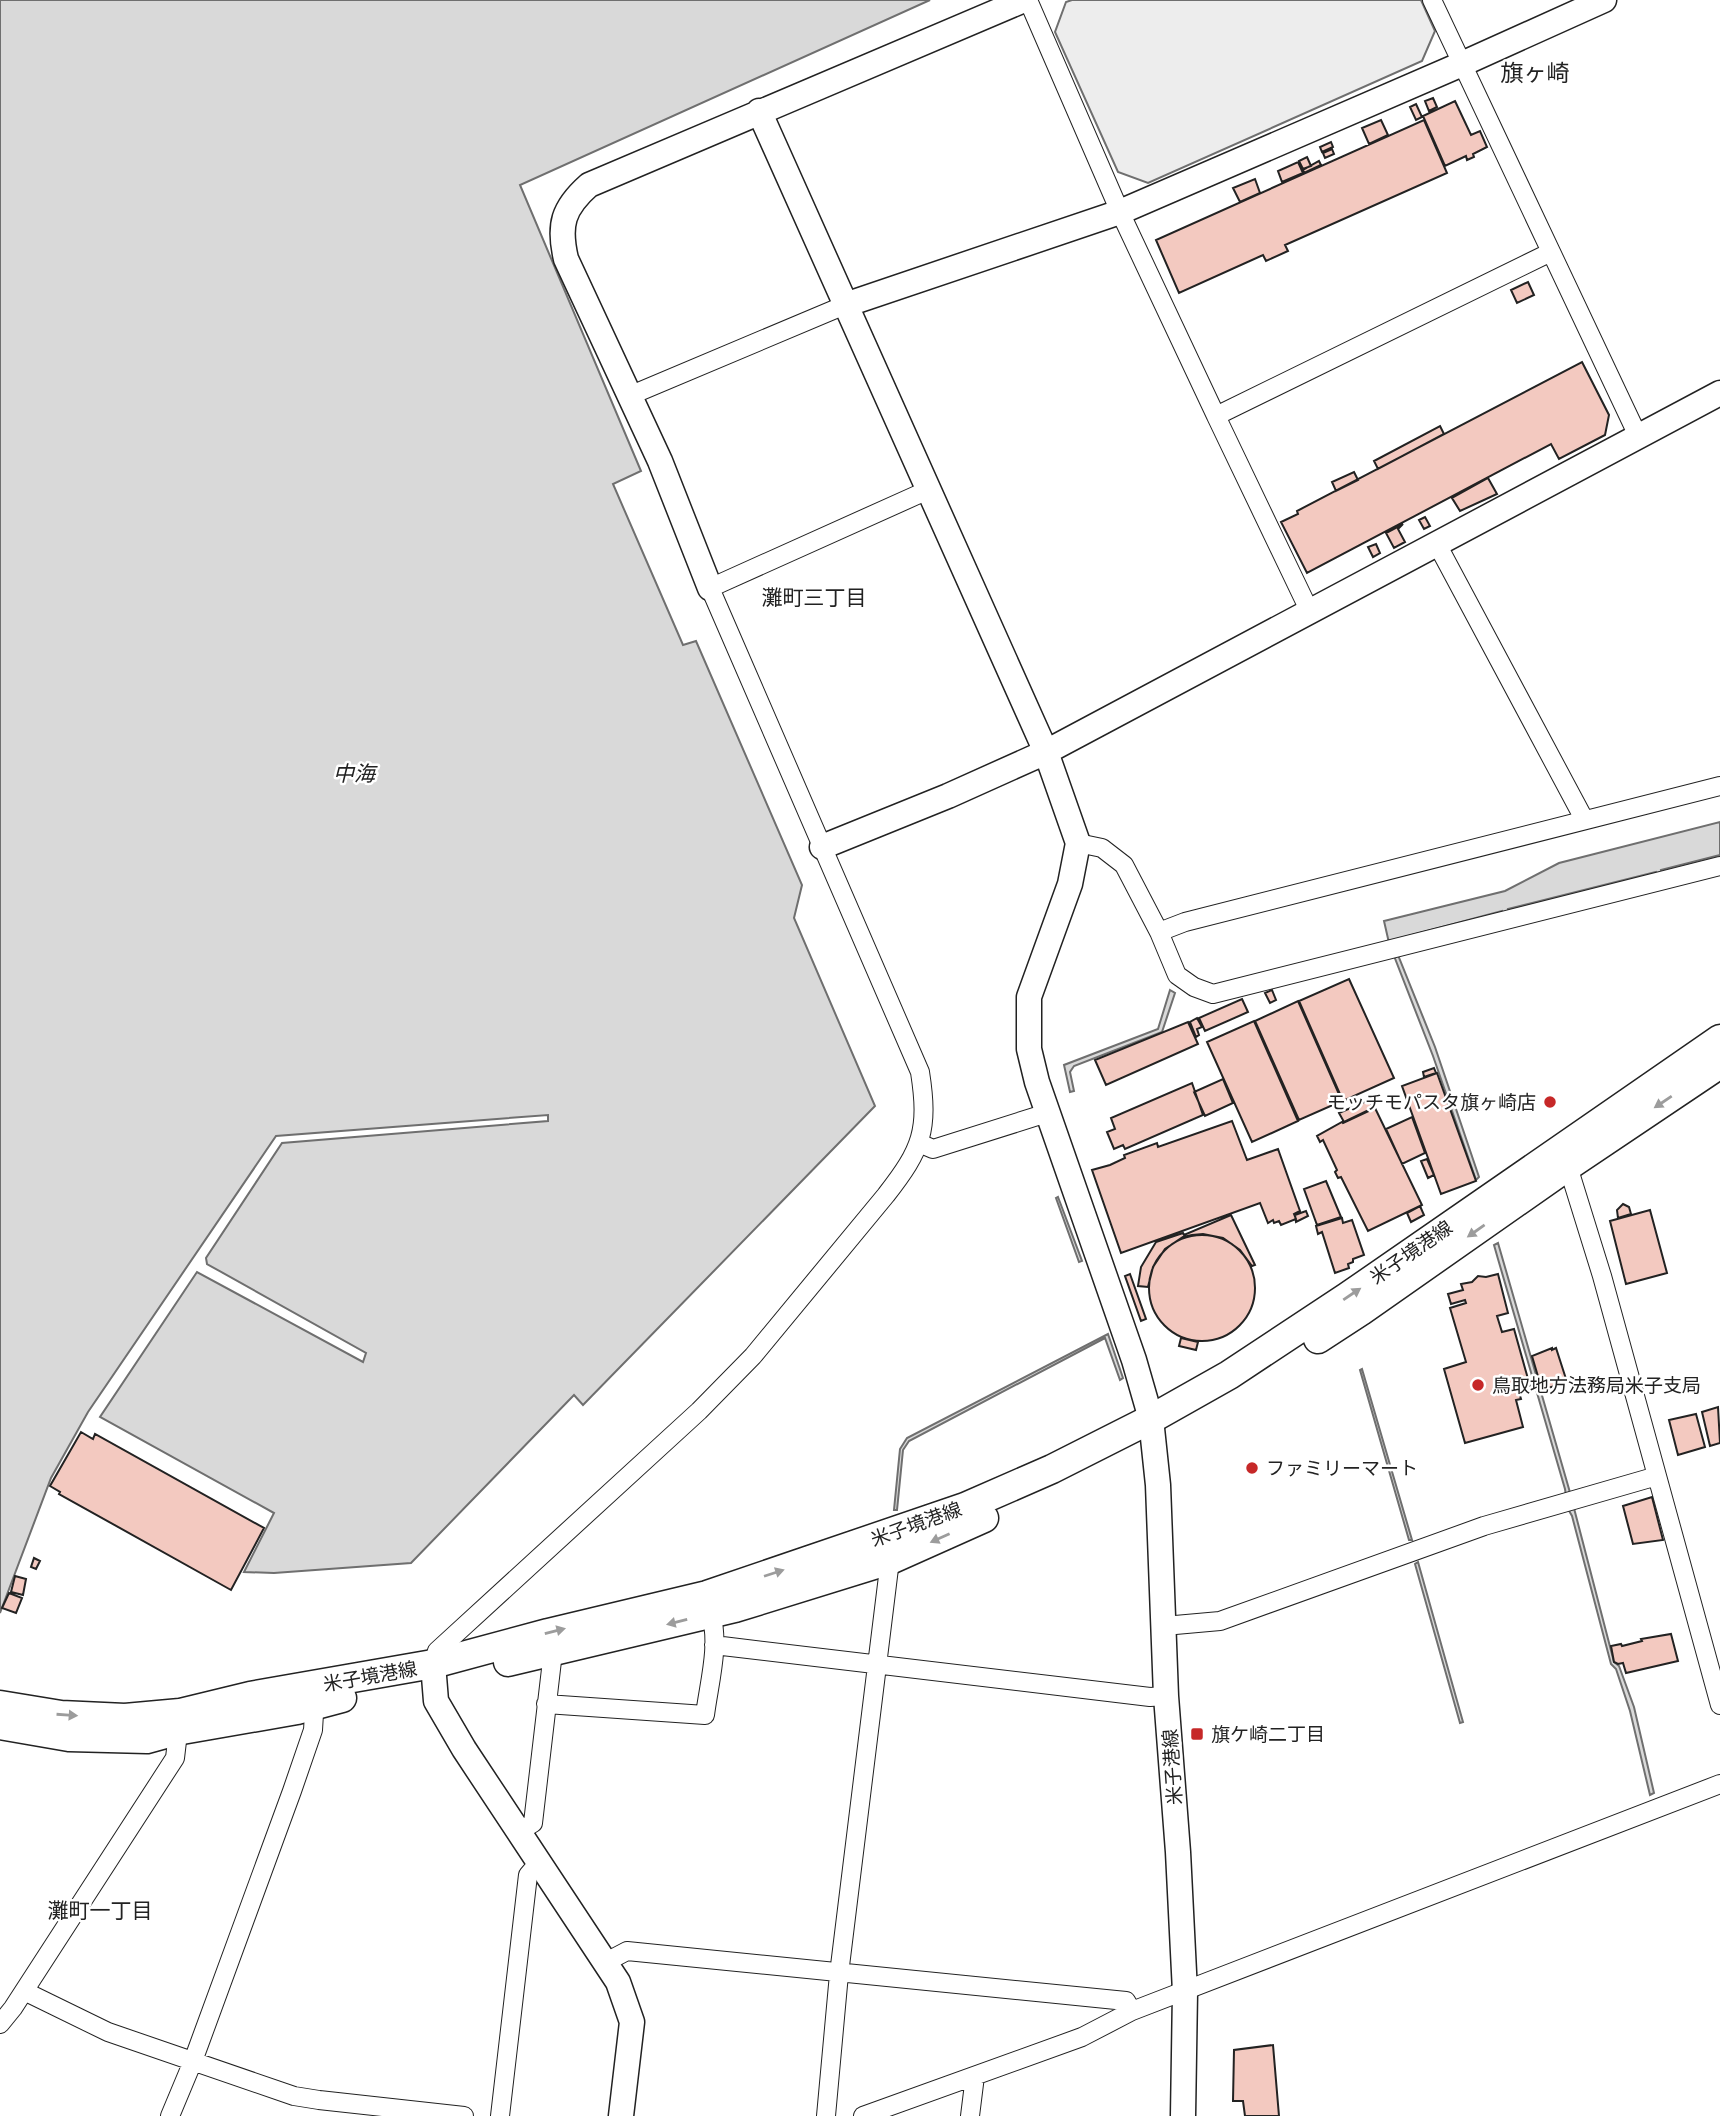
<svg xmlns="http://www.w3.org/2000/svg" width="1720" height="2116" font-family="Overpass,'Noto Sans JP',sans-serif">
<rect width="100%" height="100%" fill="#fff"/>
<path fill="#ededed" stroke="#6f6f6f" stroke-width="2" d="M1072,0H1421L1435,31L1422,61L1148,183L1118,172L1055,32L1066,2Z"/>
<path fill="#d9d9d9" stroke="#6f6f6f" stroke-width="2" d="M0,0H930L520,185L641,471L613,484L683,645L696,641L802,885L794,918L875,1106L583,1405L574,1395L411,1563L274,1573L244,1572L274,1513L100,1417L197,1272L363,1362L366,1353L207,1264L206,1258L282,1143L548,1121V1115L276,1136L88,1412L51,1478L0,1613Z
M1720,822V855L1661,870L1662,875L1658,876L1656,872L1508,909L1509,914L1503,915L1502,911L1397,939L1398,955L1435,1047L1479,1177L1476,1180L1433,1056L1389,943L1384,921L1505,891L1559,863Z
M1170,990L1175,993L1162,1032L1074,1066L1070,1072L1074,1091L1070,1092L1064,1065L1158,1029Z
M1058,1197L1082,1261L1079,1262L1056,1198Z
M1498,1243L1569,1489L1614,1662L1619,1666L1634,1707L1654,1793L1650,1795L1630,1711L1616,1669L1611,1664L1572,1516L1568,1509L1565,1489L1498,1259L1494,1245Z
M1108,1334L1123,1378L1120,1380L1105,1338L909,1441L903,1450L897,1510H894L900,1449L907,1438Z
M1362,1369L1412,1540H1409L1360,1370Z
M1418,1562L1463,1722L1460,1723L1415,1564Z"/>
<path fill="#f3c9c0" stroke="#222" stroke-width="2" d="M1433,98L1437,107L1429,111L1425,101Z
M1455,101L1471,135L1480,131L1487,147L1473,154L1474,157L1467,160L1466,156L1445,166L1423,116Z
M1416,104L1422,117L1416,120L1410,107Z
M1381,120L1388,135L1369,144L1362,128Z
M1424,120L1447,173L1285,245L1288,251L1266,261L1263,255L1179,293L1156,240Z
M1331,142L1333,147L1322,152L1320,147Z
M1332,149L1334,154L1325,158L1323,153Z
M1307,157L1311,166L1303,169L1299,161Z
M1319,161L1321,165L1304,173L1303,170Z
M1298,162L1303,173L1282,182L1278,171Z
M1255,179L1260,193L1240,202L1233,188Z
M1528,282L1534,295L1517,303L1511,290Z
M1582,362L1609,415L1605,435L1559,459L1551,444L1307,573L1281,522L1298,514L1297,511Z
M1440,426L1444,434L1378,469L1374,461Z
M1354,472L1358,480L1336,491L1332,482Z
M1488,478L1497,494L1460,511L1452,498Z
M1425,517L1430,526L1424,529L1419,520Z
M1403,524L1398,529L1405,542L1394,548L1386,533Z
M1376,544L1380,553L1373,557L1368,547Z
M1349,979L1394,1078L1343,1101L1299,1001Z
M1272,990L1276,1000L1270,1003L1265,993Z
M1242,999L1248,1012L1205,1031L1199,1018Z
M1298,1001L1342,1101L1299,1120L1255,1021Z
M1197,1018L1202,1027L1197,1029L1199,1035L1196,1037L1190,1022Z
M1254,1021L1298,1121L1252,1142L1207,1042Z
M1188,1022L1198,1044L1106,1085L1095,1060Z
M1434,1068L1436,1073L1424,1077L1423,1072Z
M1437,1073L1476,1181L1441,1194L1402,1086Z
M1223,1079L1233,1103L1205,1116L1194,1092Z
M1192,1083L1203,1115L1125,1149L1123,1145L1114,1149L1107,1132L1115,1129L1111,1118Z
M1369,1100L1373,1108L1344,1122L1339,1113Z
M1375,1108L1422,1205L1368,1231L1341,1177L1338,1178L1335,1172L1337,1170L1323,1140L1320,1142L1317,1136L1342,1122L1343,1123Z
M1412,1117L1425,1153L1402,1164L1386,1129Z
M1232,1121L1247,1160L1278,1149L1300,1211L1294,1214L1296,1219L1281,1225L1279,1221L1274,1223L1273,1220L1268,1223L1260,1203L1121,1253L1092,1170L1110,1165L1125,1158L1124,1155L1157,1143L1158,1147Z
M1427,1159L1434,1175L1428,1178L1421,1161Z
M1326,1181L1341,1217L1317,1225L1304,1189Z
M1623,1204L1629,1207L1631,1214L1618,1218L1617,1210Z
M1420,1206L1424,1215L1411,1222L1407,1213Z
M1650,1210L1667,1273L1626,1284L1610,1221Z
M1306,1211L1308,1216L1296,1222L1295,1215Z
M1231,1215L1255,1265L1252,1266L1240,1250L1223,1238L1203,1234L1192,1235L1183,1237L1165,1249L1153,1267L1148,1287L1138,1286L1141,1267L1156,1242L1183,1233L1184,1235Z
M1342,1218L1343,1223L1352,1220L1364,1255L1353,1259V1262L1348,1264L1349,1268L1335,1273L1322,1232L1318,1234L1316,1226Z
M1149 1288a53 53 0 1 1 106 0a53 53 0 1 1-106 0Z
M1130,1274L1146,1319L1141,1321L1125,1276Z
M1498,1274L1508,1313L1497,1316L1502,1332L1514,1329L1530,1386L1518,1389L1521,1399L1516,1400L1523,1427L1465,1443L1444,1369L1466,1362L1450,1308L1466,1303L1465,1300L1451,1304L1448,1294L1463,1290L1461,1284L1472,1282L1478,1276L1486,1277Z
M1181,1338L1198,1342L1196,1350L1179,1346Z
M1552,1348V1350L1556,1348L1567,1382L1542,1390L1532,1356Z
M1718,1407L1720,1443L1710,1446L1702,1412Z
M1696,1414L1705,1447L1678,1455L1669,1420Z
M81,1432L93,1439L95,1434L264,1528L231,1590L59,1494L60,1492L50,1486Z
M1652,1497L1663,1540L1633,1544L1623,1506Z
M34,1558L40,1561L36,1569L31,1567Z
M15,1576L26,1579L23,1595L11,1592Z
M9,1593L22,1598L16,1613L2,1608Z
M1671,1634L1678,1661L1626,1673L1623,1663L1618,1664L1614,1662L1611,1646L1621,1644L1622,1646L1642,1641L1641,1639Z
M1273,2045L1279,2116H1245L1243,2101H1233L1234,2050Z"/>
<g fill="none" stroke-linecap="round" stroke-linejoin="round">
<g stroke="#222" stroke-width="20">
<path id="street" d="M1028,0L1120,212L1216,416
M1432,0L1638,436
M629,396L845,305
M1437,544L1584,819
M1309,610L1216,416L1551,252
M1078,843L1102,848L1124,865L1159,932L1177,975L1194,987L1213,994L1720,866
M1159,932L1185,922L1720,786
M919,1143L933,1149L1047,1113
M1566,1160L1602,1276L1720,1705
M1164,1626L1220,1621L1484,1526L1657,1476
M714,1645L1150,1697L1166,1696
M433,1664L437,1651L699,1411L753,1356L886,1195C922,1149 929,1130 920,1072L710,588L928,490
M546,1704L705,1715C709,1683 720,1646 711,1614
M520,1831L533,1823L553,1652
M606,1962L627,1951L1126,2001L1132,2011
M24,1991L108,2032L294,2096L319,2100L464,2116
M0,2024L13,2008L175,1758L179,1724
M170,2116L193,2061L292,1791L313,1730L315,1697
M500,2116L528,1875L540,1861
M826,2116L839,1974L890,1560
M863,2116L1082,2037L1132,2011L1720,1784
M970,2116L975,2076"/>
</g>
<g stroke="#222" stroke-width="27">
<path id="secondary" d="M759,111L1046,752L1078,843L1070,884L1029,997V1049L1037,1082L1134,1360L1151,1419L1158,1485L1166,1696L1178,1852L1185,1992L1183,2116
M845,305L1120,212L1462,64L1604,0
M710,588L660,461L566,259C558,225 563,208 589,185L1024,0
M822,847L948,796L1046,752L1720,393
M433,1664L436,1701L464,1749L618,1982L632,2022L621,2116"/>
</g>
<g stroke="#222" stroke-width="31">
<path id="primary" d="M1318,1339L1361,1311L1568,1166L1720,1064
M508,1662L735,1608L890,1560L984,1518
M0,1705L61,1715L125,1718L180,1713L250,1696L433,1664L548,1633L707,1595L965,1507L1052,1469L1151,1419L1229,1375L1347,1297L1720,1039
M0,1725L69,1737L147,1739L176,1731L297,1710L342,1698"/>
</g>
<use href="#street" stroke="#fff" stroke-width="18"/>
<use href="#secondary" stroke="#fff" stroke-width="24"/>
<use href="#primary" stroke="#fff" stroke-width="28"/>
</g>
<defs><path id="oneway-solid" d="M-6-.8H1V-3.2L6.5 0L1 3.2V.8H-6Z" transform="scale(1.75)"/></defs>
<g fill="#9c9c9c">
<use href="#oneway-solid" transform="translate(1663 1102) rotate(146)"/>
<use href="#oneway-solid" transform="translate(1476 1231) rotate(145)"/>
<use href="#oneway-solid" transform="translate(1352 1294) rotate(-34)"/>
<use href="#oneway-solid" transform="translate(940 1538) rotate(156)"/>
<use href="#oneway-solid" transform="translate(774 1573) rotate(-18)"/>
<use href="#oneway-solid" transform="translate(677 1622) rotate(166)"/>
<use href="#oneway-solid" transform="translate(555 1631) rotate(-14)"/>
<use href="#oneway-solid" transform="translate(67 1715) rotate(4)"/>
</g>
<g fill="#c62828" stroke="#fff" stroke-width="2.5">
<circle cx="1550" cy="1102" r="7"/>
<circle cx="1478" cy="1385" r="7"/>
<circle cx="1252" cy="1468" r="7"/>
<rect x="1190" y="1727" width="14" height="14" rx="3.5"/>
</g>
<g text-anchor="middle" stroke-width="5" stroke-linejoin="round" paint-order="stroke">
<g font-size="19" fill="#222" stroke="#fff" text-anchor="start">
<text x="1536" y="1109" text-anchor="end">モッチモパスタ旗ヶ崎店</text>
<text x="1492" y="1392">鳥取地方法務局米子支局</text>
<text x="1266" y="1475">ファミリーマート</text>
<text x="1211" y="1741">旗ケ崎二丁目</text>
</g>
<g font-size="19" fill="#222" stroke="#fff">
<text transform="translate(1411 1252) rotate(-35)" y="7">米子境港線</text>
<text transform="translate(916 1524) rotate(-20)" y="7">米子境港線</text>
<text transform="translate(370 1676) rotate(-10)" y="7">米子境港線</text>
<text transform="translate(1172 1767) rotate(-94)" y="7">米子港線</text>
</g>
<g font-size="21" fill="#222" stroke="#fff">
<text x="814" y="605">灘町三丁目</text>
<text x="100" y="1918">灘町一丁目</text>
</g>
<g font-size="21" font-style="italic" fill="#222" stroke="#fff">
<text x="354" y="781">中海</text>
</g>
<g font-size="23" fill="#222" stroke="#fff">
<text x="1535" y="81">旗ヶ崎</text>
</g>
</g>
</svg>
